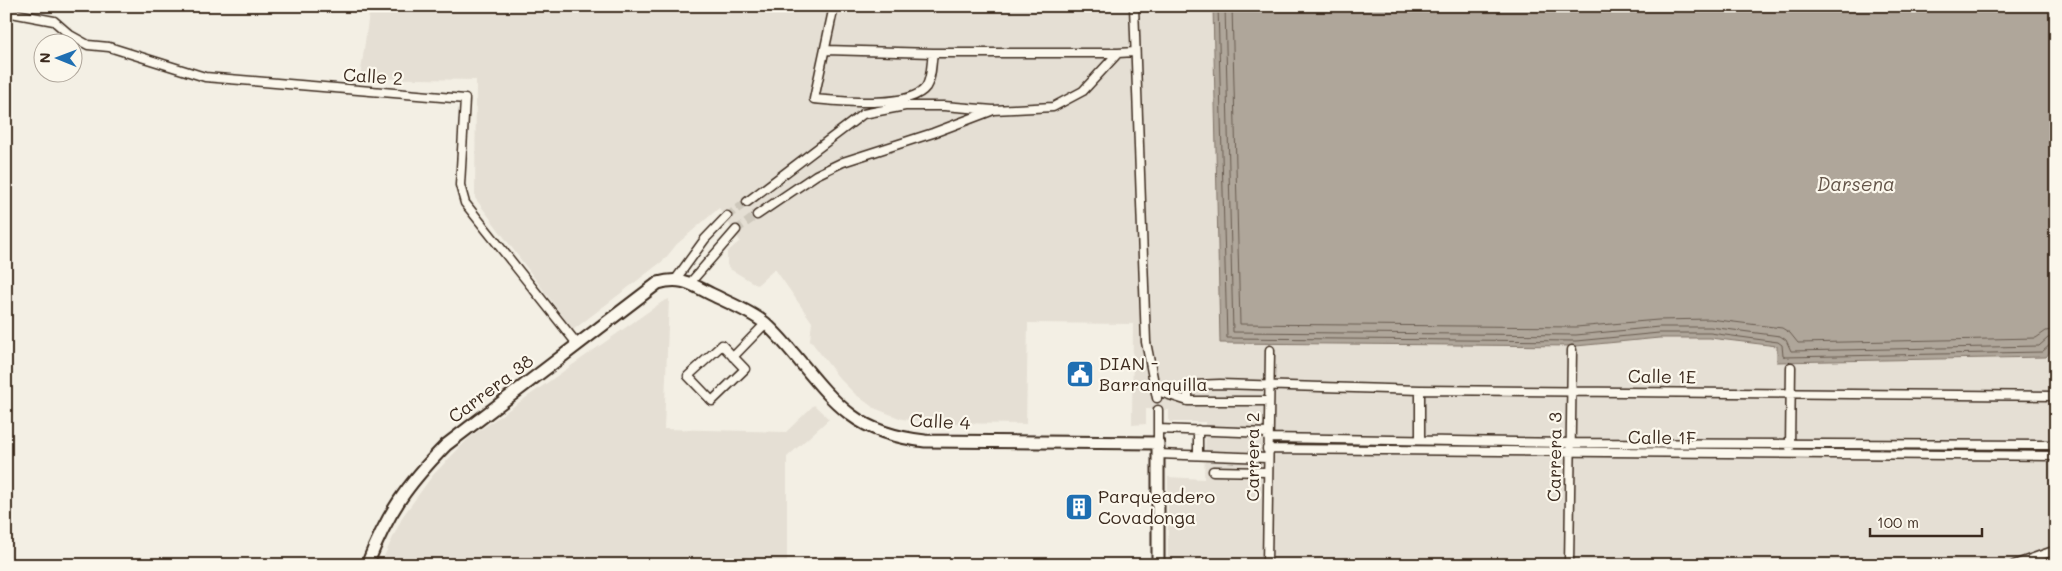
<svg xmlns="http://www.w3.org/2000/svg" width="2062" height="571" font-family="Mali,sans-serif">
<rect width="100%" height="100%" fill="#f3efe4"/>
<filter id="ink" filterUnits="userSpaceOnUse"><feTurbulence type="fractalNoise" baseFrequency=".02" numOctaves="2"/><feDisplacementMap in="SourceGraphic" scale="10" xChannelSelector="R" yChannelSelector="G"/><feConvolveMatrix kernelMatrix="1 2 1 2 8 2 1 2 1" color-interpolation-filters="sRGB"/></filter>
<g filter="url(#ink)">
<path fill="#e5dfd4" d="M370,6H1213L1220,343L1576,346L1659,338H1710L1777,346L1778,362L2056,357V565H1168V477L1204,479L1206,422H1169V410L1146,409V424L1132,425L1133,324L1028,323L1026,424L935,423L902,419L874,408L855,394L839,378L810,340L812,322L775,269L757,285L730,269L727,265V252L740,241L719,208L677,244L664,260L573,330L475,198L476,80L360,78Z
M669,299L664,429L786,432L814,405L829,419L787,457V565H380L403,516L433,475L470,437L662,302Z"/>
<path fill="#afa69a" stroke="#817468" d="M1213,6H2056V345L2046,357L1777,362V346L1710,338H1659L1576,346L1220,343Z"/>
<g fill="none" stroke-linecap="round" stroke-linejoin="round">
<path stroke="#695c50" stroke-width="1" d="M1218,6L1227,338L1576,341L1659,333H1710L1778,342L1782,345L1783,356L1785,357L2042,352L2051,344L2056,343
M1225,6L1233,332L1576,335L1659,327H1710L1780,336L1786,340L1791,351L2039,346L2048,338L2056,336
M1232,6L1240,324L1576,327L1658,320L1710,319L1782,328L1790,333L1798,343L2036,338L2046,331L2056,329"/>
<path stroke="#cec8bc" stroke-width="8" stroke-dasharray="8 4" stroke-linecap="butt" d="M727,216L747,202
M736,230L757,215"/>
<g stroke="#3b2a1e" stroke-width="11">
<path id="street" d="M834,6L814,99C838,101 910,109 926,87C932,78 931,64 933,53
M1134,6L1146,342L1157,398
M6,12L54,21L70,35L88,45L109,47L205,77L465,99L460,185L465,203L578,345
M826,50L933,53H1118
M747,202L863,114L905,106H944L993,110L1053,107L1083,91L1118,53L1135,52
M757,215L816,175L843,162L933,133L991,111
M676,279L705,239L727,216
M690,283L736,230
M722,345L745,369L712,401L688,376Z
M733,357L765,324
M1157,391L1188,401H1268
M1188,401V391L1193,385L1220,384L1420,390L2056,396
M1158,410V443
M1158,429L1268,433
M1268,438L1570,443L2056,445
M1420,440V390
M1790,447L1791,367
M1267,449L2056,456
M1158,454L1267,458
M1198,455V430
M1213,471L1267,472
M1267,565L1270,350
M1569,565L1572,350
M2014,565L2056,550"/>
</g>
<g stroke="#3b2a1e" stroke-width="15">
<path id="secondary" d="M367,565C388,512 406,486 446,445L658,283C681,276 691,284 711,294C729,303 750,311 765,323C796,351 817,389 851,415C872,431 899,438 925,441L1158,443V565"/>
</g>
<use href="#street" stroke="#fbf7ec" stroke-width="8"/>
<use href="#secondary" stroke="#fbf7ec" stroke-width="11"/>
</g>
</g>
<defs>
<g id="civic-square" transform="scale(1.4375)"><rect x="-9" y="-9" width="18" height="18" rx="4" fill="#1f6fb2" stroke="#fbf7ec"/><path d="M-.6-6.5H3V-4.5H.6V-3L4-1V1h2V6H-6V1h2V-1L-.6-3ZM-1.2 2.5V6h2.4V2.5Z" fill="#fff"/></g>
<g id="building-square" transform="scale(1.4375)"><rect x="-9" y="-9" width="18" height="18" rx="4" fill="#1f6fb2" stroke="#fbf7ec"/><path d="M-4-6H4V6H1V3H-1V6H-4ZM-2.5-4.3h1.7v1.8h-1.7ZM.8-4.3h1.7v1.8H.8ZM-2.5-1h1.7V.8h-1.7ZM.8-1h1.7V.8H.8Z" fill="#fff"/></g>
</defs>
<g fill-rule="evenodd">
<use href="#civic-square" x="1080" y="374"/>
<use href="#building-square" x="1079" y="507"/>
</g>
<g text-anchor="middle" stroke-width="4.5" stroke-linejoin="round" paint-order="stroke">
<g font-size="18" fill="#3b2a1e" stroke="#fbf7ec">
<text transform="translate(373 77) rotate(4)" y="6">Calle 2</text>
<text transform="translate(1662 377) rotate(1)" y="6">Calle 1E</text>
<text transform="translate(491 389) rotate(-37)" y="6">Carrera 38</text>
<text transform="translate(940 422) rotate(3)" y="6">Calle 4</text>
<text transform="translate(1662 438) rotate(1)" y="6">Calle 1F</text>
<text transform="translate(1253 457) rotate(-90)" y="6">Carrera 2</text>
<text transform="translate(1555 457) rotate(-89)" y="6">Carrera 3</text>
</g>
<g font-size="18" fill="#3b2a1e" stroke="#fbf7ec" text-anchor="start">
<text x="1099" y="370">DIAN -<tspan x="1099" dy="21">Barranquilla</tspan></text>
<text x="1098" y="503">Parqueadero<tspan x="1098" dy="21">Covadonga</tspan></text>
</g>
<g font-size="19" font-style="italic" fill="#645549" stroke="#fbf7ec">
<text x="1856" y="191">Darsena</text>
</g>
</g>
<rect width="2062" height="571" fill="none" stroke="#fbf7ec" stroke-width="25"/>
<rect x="12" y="12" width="2037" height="546" fill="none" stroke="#3b2a1e" stroke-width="2" filter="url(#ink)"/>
<g transform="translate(58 58) rotate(271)"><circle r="24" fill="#fbf7ec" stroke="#aea59a"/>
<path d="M0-4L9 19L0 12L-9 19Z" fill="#1f6fb2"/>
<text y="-8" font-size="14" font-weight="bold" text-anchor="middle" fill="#3b2a1e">N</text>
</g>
<path d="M1870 528v8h112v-8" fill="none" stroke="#3b2a1e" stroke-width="2.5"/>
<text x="1877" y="528" font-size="15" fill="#3b2a1e" stroke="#fbf7ec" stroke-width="4" paint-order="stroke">100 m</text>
</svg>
